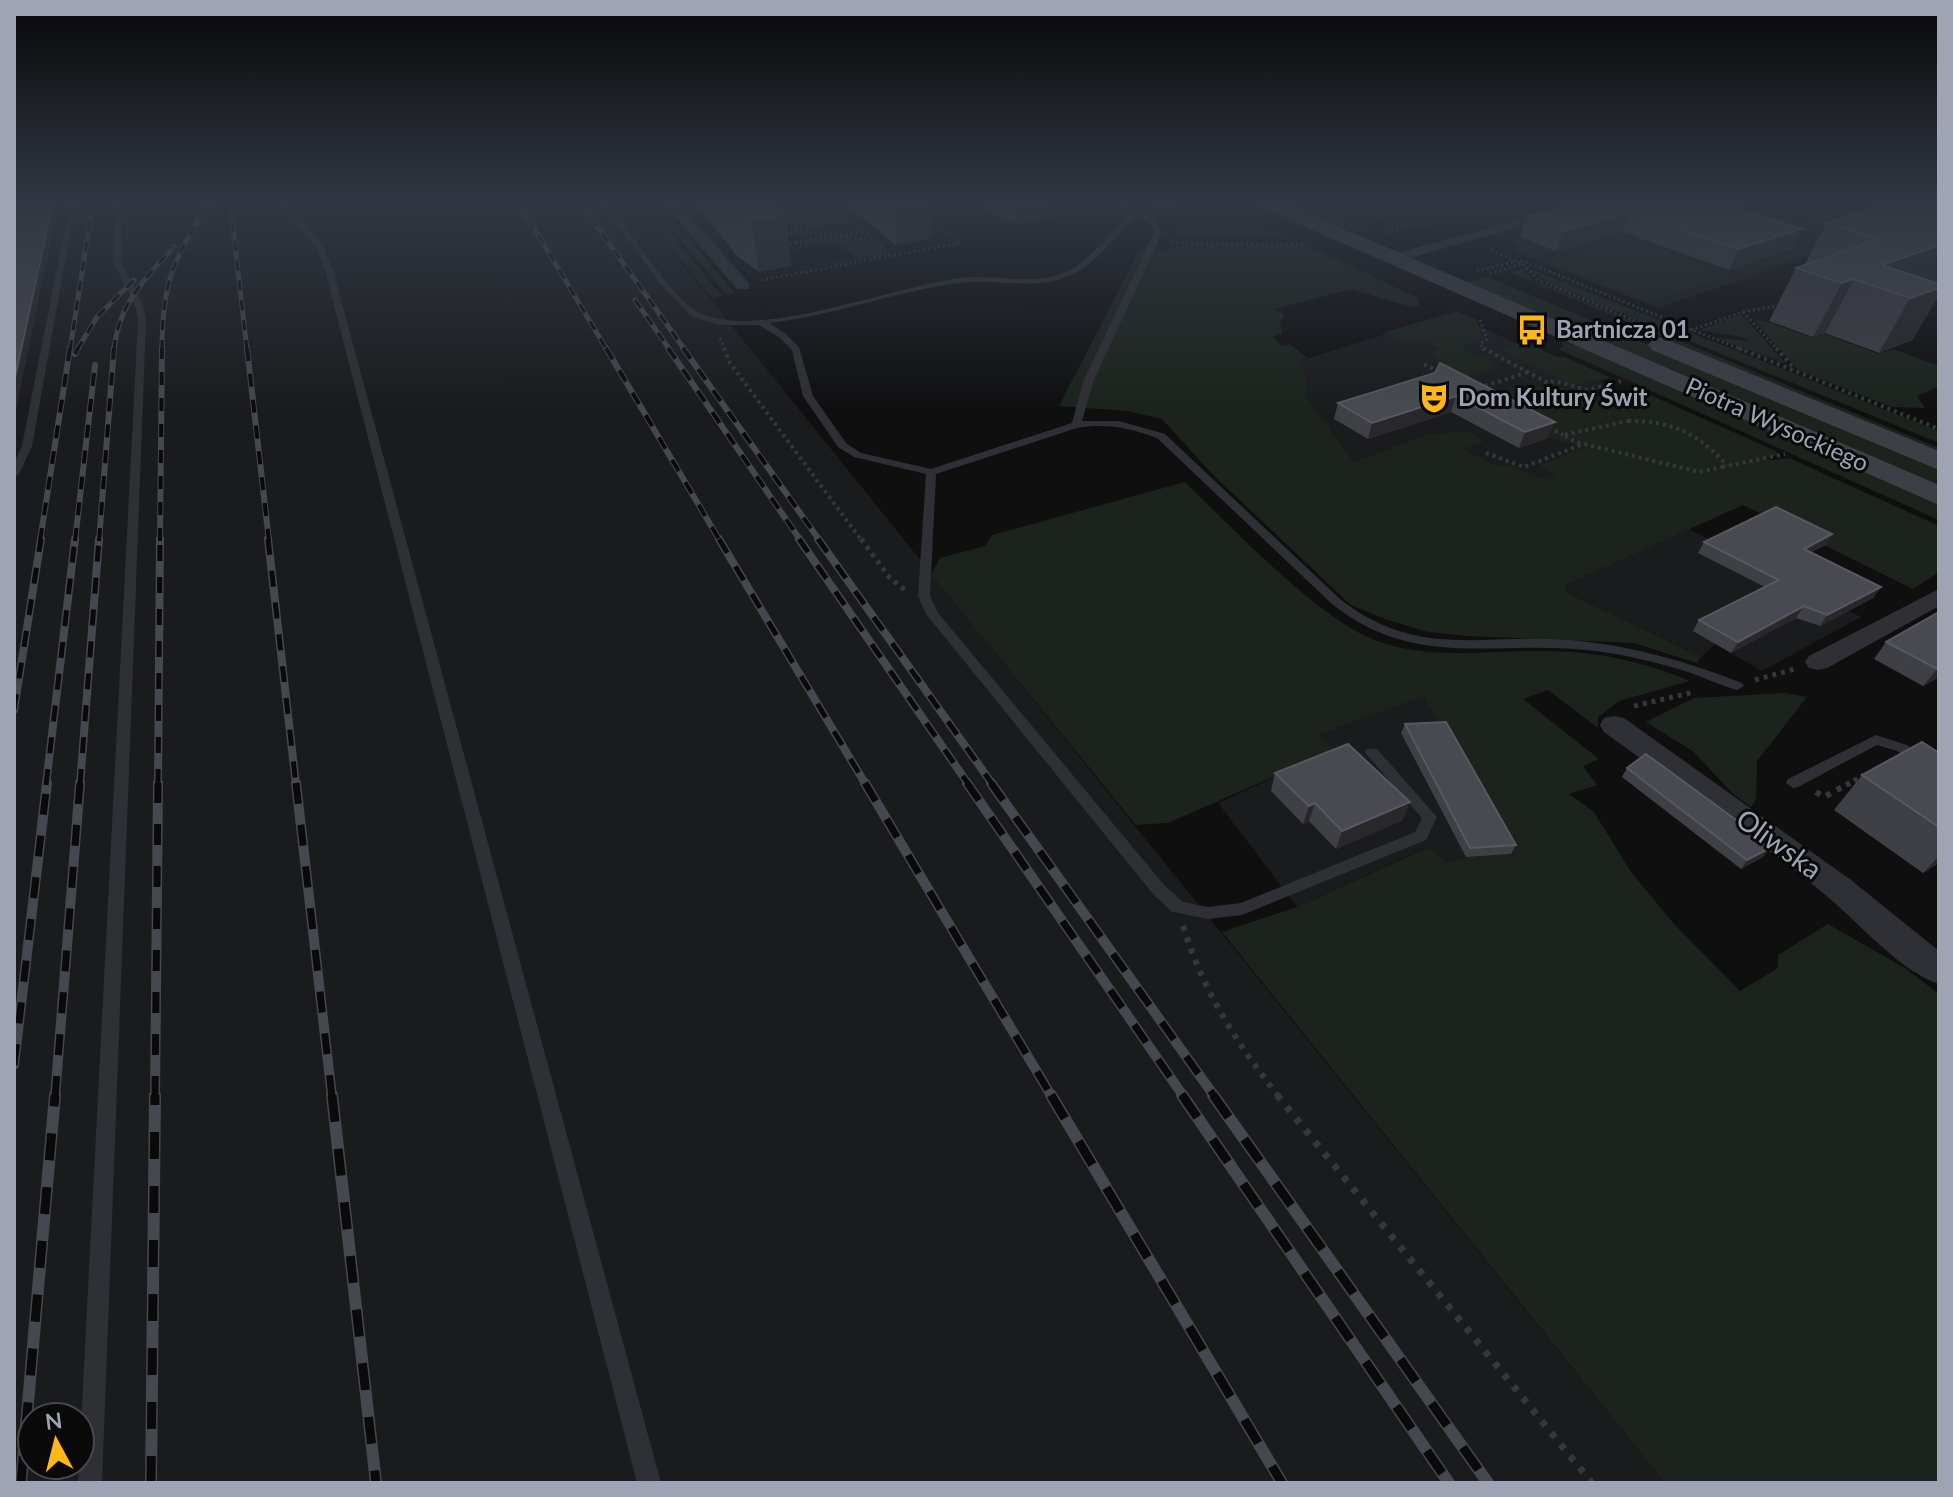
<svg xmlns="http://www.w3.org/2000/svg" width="1953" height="1497" font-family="Lato,sans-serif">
<rect width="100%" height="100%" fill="#0f0f10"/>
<path fill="#1a1b1d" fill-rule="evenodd" d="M14,201H631L1665,1483H14ZM32,1417H80V1465H32Z
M1197,201H1210L1289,238L1181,237L1167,219L1150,211Z
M1675,201H1753L1939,259L1817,254L1658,308L1519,253L1513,240Z
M1451,313L1939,539V572L1913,589L1743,505L1689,529L1861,617L1762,671L1715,644L1701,657L1566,592L1564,585L1364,476L1307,397V377L1297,362Z
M1424,695L1511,854L1466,857L1448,863L1428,847L1297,907L1218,803L1334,750L1316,735Z"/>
<path fill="#1b231c" d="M633,201H643L722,296L712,298Z
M648,201H656L735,293L727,295Z
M1281,201H1306L1372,229L1356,233Z
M1753,201H1844L1914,221L1748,273L1740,270L1853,233L1831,238L1803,229L1820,223L1836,227Z
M840,212L837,213L848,219L815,226L782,222L788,215Z
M835,237L874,242L888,255L751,277L855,258L836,241L803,247L801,245Z
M1631,239L1732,275L1649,302L1549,263Z
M1184,244L1306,245L1418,298L1419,305L1412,307L1351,289L1275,309L1285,315L1280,323L1282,334L1272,337L1282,346L1290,344L1307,358L1298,362L1307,377V397L1354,462L1429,434L1468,431L1485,441L1463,449L1493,465H1510L1545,480L1556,475L1539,466L1585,447L1550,438L1479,401C1524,387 1542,377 1587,396L1578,400L1590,403L1641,391L1776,451L1778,455L1766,458L1771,460L1789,458L1939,526V572L1913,589L1743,505L1565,585L1566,592L1701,657L1697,663L1634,643L1468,636L1428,632L1385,619L1351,605L1213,475L1162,419L1128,411L1059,406L1140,249L1168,251Z
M1523,269L1532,280L1939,448V454L1510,272Z
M1530,269L1939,431V443L1548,283Z
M1488,277L1939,468V488L1466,283Z
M1457,311L1477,320L1481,339L1461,347L1477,359L1485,356L1499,367L1459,379L1440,365L1444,362L1429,354L1441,349L1422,340L1407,344L1385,332Z
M1741,314L1786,364L1714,337L1748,341L1746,338L1700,330Z
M1754,320L1768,322L1813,338L1824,334L1879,354L1893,349L1939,366V386L1917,396L1925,408L1892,407L1798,370Z
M1562,341L1594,352L1939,504V520L1558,349L1563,347Z
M1525,342L1557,357H1565L1611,378L1574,386L1504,352L1505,349Z
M1185,482C1231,526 1324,626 1383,643C1436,660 1493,650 1547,651C1597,651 1645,662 1690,681L1619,701L1598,717V728L1548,690L1523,699L1599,759L1583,766L1597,785L1569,794L1594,812L1631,872L1674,924L1740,991L1778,968V955L1828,924L1905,968L1939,994V1483H1665L1222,932L1297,907L1429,847L1448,863L1466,857L1511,854L1424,696L1317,735L1335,750L1168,823L1136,825L931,574L940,558L985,546L992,535Z
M1785,693L1807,697L1757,761L1756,799L1751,807L1732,793L1694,752L1646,722L1694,698Z"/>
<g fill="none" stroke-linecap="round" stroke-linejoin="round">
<path stroke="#35373d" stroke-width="3" stroke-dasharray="2 3" stroke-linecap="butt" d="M828,201L891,255
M1227,201L1241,207
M1341,201L1375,215L1392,210
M1369,201L1434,226
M768,204L787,201
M1394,208L1435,201
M778,212L799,201
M781,214L840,211
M1375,215L1399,225
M780,224L806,226
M1381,229L1418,220
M781,232L849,220
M1387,232L1424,223
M841,235L863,232
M781,237L798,231L875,241
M796,243L802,251
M1171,243L1305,244
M785,244L831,237
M1491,250L1523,264L1540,281L1650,327
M1521,260L1671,321
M1477,271L1517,261
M1490,274L1522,264
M761,280L960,243L928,219
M1743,312L1778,350
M1480,320L1487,339L1480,344L1484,350
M1680,325L1743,350
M1691,330L1743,312L1781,305
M720,338L725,350"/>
<path stroke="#35373d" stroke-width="4" stroke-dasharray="3 4" stroke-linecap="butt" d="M724,348L730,363L862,541
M1483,348L1548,383L1554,381L1588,390L1621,381
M1738,348L1939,429
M1776,348L1795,369
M1424,364L1440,372
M1478,388L1526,373
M1628,421C1670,421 1696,432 1724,462L1722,467L1699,472L1576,442L1563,435Z
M1549,427L1563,435
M1486,453L1524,467L1583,444
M1722,467L1785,454"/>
<path stroke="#35373d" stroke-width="5" stroke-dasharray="4 5" stroke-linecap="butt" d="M861,539L890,578L905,590
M1755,680L1795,669
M1634,706L1694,692
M1846,785L1864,775"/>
<path stroke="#35373d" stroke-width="6" stroke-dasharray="5 7" stroke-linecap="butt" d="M1816,792L1824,797L1850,783
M1183,926C1203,991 1237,1044 1279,1097"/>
<path stroke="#35373d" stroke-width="7" stroke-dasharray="6 9" stroke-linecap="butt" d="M1277,1095L1592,1483"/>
<path fill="#2f3035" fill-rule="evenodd" d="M70,201H76L32,446L19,474L14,477V463L22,446Z
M115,201H121V261L143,305L146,321L102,1483H78L138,321L135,305L113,261Z
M277,201H283L322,244L333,270L661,1483H637L325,270L316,247Z
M601,201H607C626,226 674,301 699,313C760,341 893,286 961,278C993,274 1027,285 1058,275C1088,265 1109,233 1132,213L1112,201C1123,201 1130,209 1140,210L1141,212L1156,220L1162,233L1093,382L1082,421H1119L1165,434L1340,599C1418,660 1481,633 1570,640C1629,645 1686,661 1742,683L1744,686L1737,690C1719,685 1703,677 1685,671C1656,662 1626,655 1596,651C1498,638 1417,672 1332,604L1157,438C1130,428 1106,423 1077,428L936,474L930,596L938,613L1165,886L1183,902L1208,907L1241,903L1415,832L1422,818L1367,755L1365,752L1367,749H1377L1437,817L1426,840L1242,915L1208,919L1178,913L1172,912L1153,894L926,614L918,596L926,474L854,457L838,447L803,396L792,350L780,338L759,325H719L691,316L658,281ZM1137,216L1150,223L1154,233L1083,382L1072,423L931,469L861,453L846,443L813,396L799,347L786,334L769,323C833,316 895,291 960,283C996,278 1034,291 1069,276C1096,265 1115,235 1137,216Z
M1876,735L1907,745L1939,763V774L1897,751L1877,745L1798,787L1793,788L1786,783L1788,779Z"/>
<path fill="#2f3035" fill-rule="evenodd" d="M662,201H676L749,283V289H737Z
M1169,201H1195L1158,211L1151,207Z
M1589,201H1610L1399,261L1394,263L1386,258L1389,255Z
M1861,201H1881L1939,217V226Z
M1939,589V606L1827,668L1818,670L1809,668L1805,662L1809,656Z
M1614,716L1624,718L1851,880L1939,951V984C1900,971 1861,925 1829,898C1758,839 1679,787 1604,732L1600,725L1604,718Z"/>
<path fill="#3d3f46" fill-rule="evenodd" d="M1253,201H1279L1939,485V505L1256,205Z
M1661,337L1939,451V470L1652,350L1648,345L1652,340Z"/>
<g stroke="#46484f" stroke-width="5">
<path id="rail-far4" d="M230,201L247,350
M518,201L607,350
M579,201L685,350
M635,300L670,350
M70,350L93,201
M77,350L97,317L134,280
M114,350C118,305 144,279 174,247
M162,350C162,279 174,261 209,201"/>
</g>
<g stroke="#46484f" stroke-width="6">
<path id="rail-far3" d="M247,348L269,541
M606,348L720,541
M668,348L801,541
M683,348L820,541
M75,354L78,348
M40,541L70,348
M75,541L95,365
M99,541L114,348
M160,541L162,348"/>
</g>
<g stroke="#46484f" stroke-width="8">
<path id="rail-far2" d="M268,539L296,785
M719,539L866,785
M799,539L969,785
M818,539L993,785
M14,710L41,539
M46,785L75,539
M80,785L99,539
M158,785L160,539"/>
</g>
<g stroke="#46484f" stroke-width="10">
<path id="rail-far1" d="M296,783L332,1097
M865,783L1052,1097
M967,783L1184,1097
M991,783L1215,1097
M14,1065L47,783
M55,1097L80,783
M155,1097L158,783"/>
</g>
<g stroke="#46484f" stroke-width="12">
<path id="rail" d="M332,1095L376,1483
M1051,1095L1282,1483
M1182,1095L1449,1483
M1213,1095L1488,1483
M21,1483L55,1095
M151,1483L155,1095"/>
</g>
<use href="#rail-far4" stroke="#0a0a0b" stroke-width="3" stroke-dasharray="10" stroke-linecap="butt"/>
<use href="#rail-far3" stroke="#0a0a0b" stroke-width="4" stroke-dasharray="13" stroke-linecap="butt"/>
<use href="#rail-far2" stroke="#0a0a0b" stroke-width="5" stroke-dasharray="16" stroke-linecap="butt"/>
<use href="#rail-far1" stroke="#0a0a0b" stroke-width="7" stroke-dasharray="21" stroke-linecap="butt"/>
<use href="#rail" stroke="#0a0a0b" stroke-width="9" stroke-dasharray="27" stroke-linecap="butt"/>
</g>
<path fill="#3f4045" d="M689,201H770L785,214L791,266L759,272L736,255L701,210L698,211Z
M842,201H930L932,238L896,245Z
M974,201H1052V218L1015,224L996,216Z
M1586,201H1732L1724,203L1802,229L1792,249L1729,270L1623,232L1556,251L1520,237L1527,217Z
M1939,201V295L1912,340L1879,353L1825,333L1813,337L1769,321L1796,268L1805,264L1826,223Z
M1435,373L1548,438L1519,448L1451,412L1368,439L1334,419L1338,403Z
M1832,534L1826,545L1811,552L1881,587L1873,598L1820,626L1796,618L1731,653L1693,631L1699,620L1765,587L1698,553L1704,542Z
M1939,612V677L1923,686L1874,659L1886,642Z
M1405,724L1516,845L1511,854L1466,857L1401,733Z
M1939,753V866L1937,864L1923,873L1834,810L1862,775Z
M1627,768L1757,838L1763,857L1741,869L1622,777Z
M1275,773L1403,820L1336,849L1309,821L1303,824L1271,791Z"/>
<path fill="#28282b" d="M696,201H700L701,210L698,211Z
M894,201H930L932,238L896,245Z
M1015,201H1052V218L1015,224Z
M1152,201H1166L1152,204Z
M53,202L57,210L14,420V382Z
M1630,212L1623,232L1556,251L1563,231Z
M785,214L791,266L759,272L752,220Z
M1802,229L1792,249L1729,270L1738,249Z
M1939,245V285L1882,265Z
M1854,279L1825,333L1813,337L1842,283Z
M1939,288V295L1912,340L1879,353L1910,298Z
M1456,396L1451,412L1368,439L1372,423Z
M1555,422L1548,438L1519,448L1525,432Z
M1832,534L1826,545L1797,560L1804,549Z
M1881,587L1873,598L1820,626L1827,615Z
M1804,606L1796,618L1731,653L1738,642Z
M1939,668V677L1923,686L1937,669Z
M1410,802L1403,820L1336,849L1342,831Z
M1315,803L1309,821L1303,824L1309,806Z
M1770,848L1763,857L1741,869L1747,860Z
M1939,856V862L1923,873Z"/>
<path fill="#494a51" stroke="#575860" stroke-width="2" d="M726,201H770L785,214L752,220Z
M1586,201H1717L1802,229L1738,249L1630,212L1563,231L1527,217Z
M1896,201H1939V245L1882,265L1939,284V288L1910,298L1854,279L1842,283L1796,268L1878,239L1826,223Z
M53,202L14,382V207Z
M1440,363L1555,422L1525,432L1456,396L1372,423L1338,403L1435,373Z
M1776,507L1832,534L1804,549L1881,587L1827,615L1804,606L1738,642L1699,620L1779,580L1704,542Z
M1939,612V668L1937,669L1886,642Z
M1446,722L1516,845L1470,848L1405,724Z
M1922,742L1939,753V827L1862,775Z
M1348,744L1410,802L1342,831L1315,803L1309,806L1275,773Z
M1646,754L1758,836L1756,837L1770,848L1747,860L1627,768Z"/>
<linearGradient id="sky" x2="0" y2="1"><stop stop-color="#080809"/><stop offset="0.49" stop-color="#313742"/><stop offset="1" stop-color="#313742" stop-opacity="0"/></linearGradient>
<rect width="1953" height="410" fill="url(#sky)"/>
<defs>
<g id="bus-bare" transform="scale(2.4)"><path d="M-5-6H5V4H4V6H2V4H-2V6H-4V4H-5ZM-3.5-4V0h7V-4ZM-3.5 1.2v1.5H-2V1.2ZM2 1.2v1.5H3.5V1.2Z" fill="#ffb718" stroke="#0a0a0b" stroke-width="2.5" paint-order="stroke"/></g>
<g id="theatre-bare" transform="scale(2.4)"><path d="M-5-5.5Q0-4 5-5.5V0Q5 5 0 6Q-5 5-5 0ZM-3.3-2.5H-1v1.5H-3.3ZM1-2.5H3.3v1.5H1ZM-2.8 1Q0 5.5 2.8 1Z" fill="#ffb718" stroke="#0a0a0b" stroke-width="2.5" paint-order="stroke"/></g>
</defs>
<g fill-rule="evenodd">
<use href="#bus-bare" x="1532" y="330"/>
<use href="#theatre-bare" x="1434" y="398"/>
</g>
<g text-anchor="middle" stroke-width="6" stroke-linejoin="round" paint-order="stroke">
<g font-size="24" font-weight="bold" fill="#9ea4b3" stroke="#0a0a0b" text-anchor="start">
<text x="1556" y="338">Bartnicza 01</text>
<text x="1458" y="406">Dom Kultury Świt</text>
</g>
<g font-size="24" fill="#9ea4b3" stroke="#0a0a0b">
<text transform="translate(1777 425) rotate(24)" y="8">Piotra Wysockiego</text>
</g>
<g font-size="28" fill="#9ea4b3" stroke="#0a0a0b">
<text transform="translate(1779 844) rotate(36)" y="10">Oliwska</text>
</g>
</g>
<rect width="1953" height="1497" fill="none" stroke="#9ea4b3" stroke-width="32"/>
<g transform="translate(56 1441) rotate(353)"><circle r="38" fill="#0a0a0b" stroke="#45484e" stroke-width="2"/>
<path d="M0-6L14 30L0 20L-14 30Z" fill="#ffb718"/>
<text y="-12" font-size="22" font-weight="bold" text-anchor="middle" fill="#9ea4b3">N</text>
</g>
</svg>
